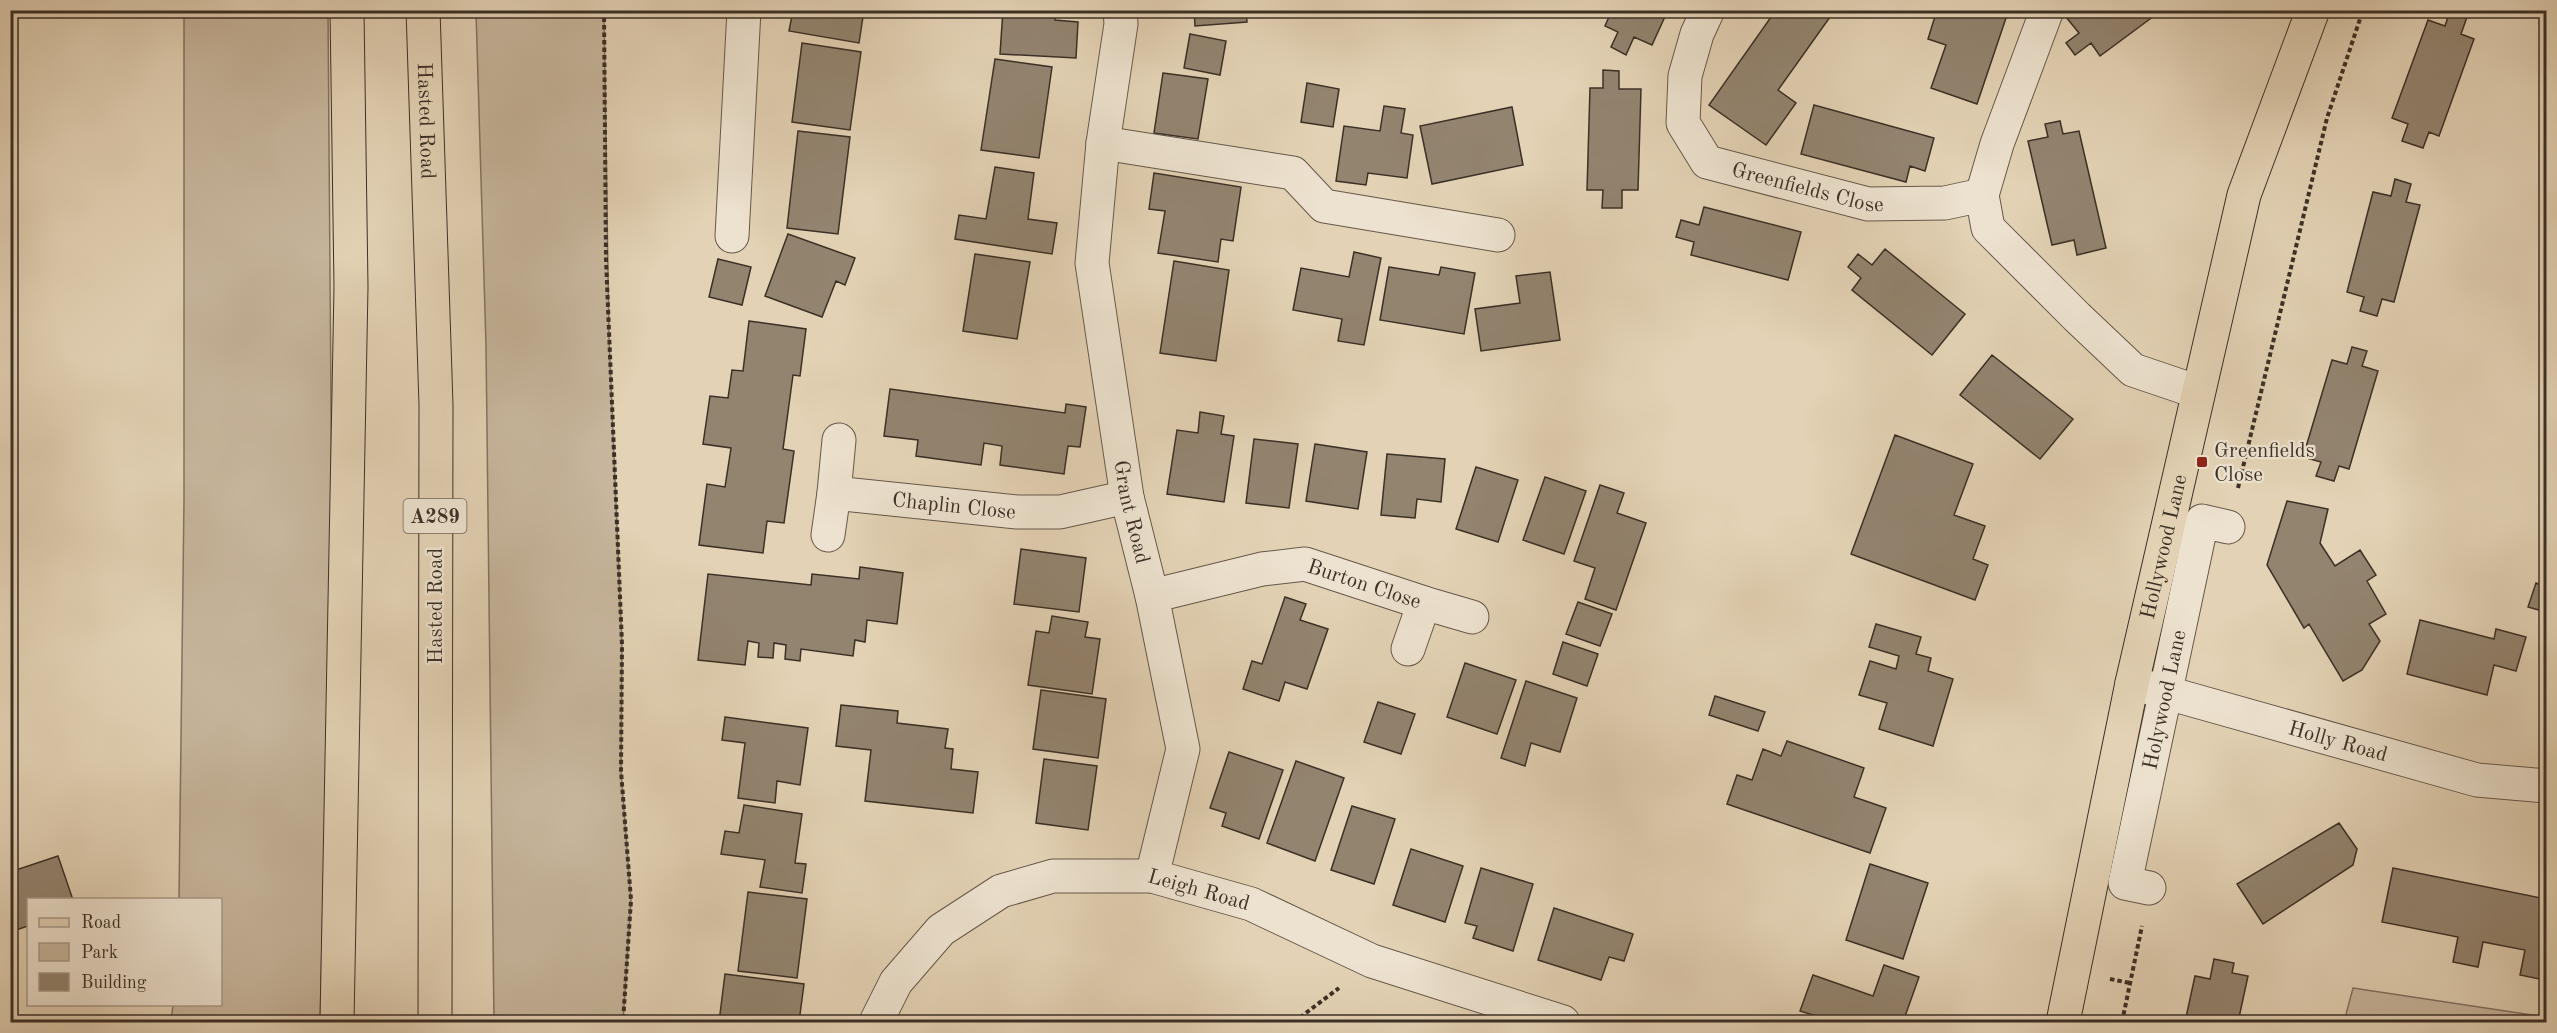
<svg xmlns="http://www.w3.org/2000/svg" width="2557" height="1033" font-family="'Old Standard TT',serif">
<rect width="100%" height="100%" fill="#e3d2b5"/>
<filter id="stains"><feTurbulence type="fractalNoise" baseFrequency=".00333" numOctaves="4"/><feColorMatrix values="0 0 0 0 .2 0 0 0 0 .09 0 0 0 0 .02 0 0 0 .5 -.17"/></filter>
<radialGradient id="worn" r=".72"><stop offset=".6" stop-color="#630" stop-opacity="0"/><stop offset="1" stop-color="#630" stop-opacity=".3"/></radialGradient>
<path fill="#c7b69d" stroke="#827362" stroke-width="1.5" d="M184,11H328L332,536L320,1022H171L173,1005L220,1004V900L179,899L184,499Z
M476,11H604L609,338L622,645L621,771L631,900L623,1022H494L486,345Z
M2353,988L2546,1017V1022H2344Z"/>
<path fill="#938470" stroke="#3c3026" stroke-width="1.5" d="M793,10H864L859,43L789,31Z
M1003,10H1055V20L1078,22L1076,58L1000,54Z
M1194,10H1246L1247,22L1195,26Z
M1612,10H1668L1652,45L1634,37L1626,55L1611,47L1618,32L1605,26Z
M1776,10H1835L1778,90L1796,103L1766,145L1709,105Z
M1937,10H1994L2007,15L1977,104L1931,88L1946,45L1928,39Z
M2074,10H2162L2100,56L2091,43L2075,55L2066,43L2079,33L2066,17Z
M2450,11L2467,17L2461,34L2474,39L2439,136L2429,132L2423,148L2402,141L2408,124L2392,118L2428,20L2445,26Z
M1190,34L1226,41L1220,75L1184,68Z
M802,43L861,52L850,130L792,122Z
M995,59L1052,67L1039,158L981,150Z
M1603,70L1619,71V89H1641L1638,190H1622V208H1602L1603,190H1587L1590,88H1603Z
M1163,73L1208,79L1198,139L1154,133Z
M1307,83L1339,89L1333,127L1301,122Z
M1814,105L1934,138L1925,171L1910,166L1906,182L1801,154Z
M1384,106L1405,109L1401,133L1413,135L1407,178L1368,173L1366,185L1336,181L1344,126L1380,131Z
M1512,107L1523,165L1432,184L1420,126Z
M2060,121L2063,134L2079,131L2106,248L2077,255L2074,240L2052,245L2028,141L2048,137L2045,124Z
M798,131L850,137L838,234L787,228Z
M995,167L1034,173L1028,219L1057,223L1052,254L955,239L959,215L986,219Z
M1154,173L1241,187L1233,241L1221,239L1218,262L1158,253L1165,211L1149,209Z
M2395,179L2411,184L2406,202L2420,205L2394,302L2382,299L2377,316L2360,311L2364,297L2347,292L2373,192L2391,196Z
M1704,207L1801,232L1788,280L1691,255L1694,242L1676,237L1681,220L1699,225Z
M788,234L855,258L845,285L836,281L822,317L765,296Z
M1885,249L1965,314L1932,355L1852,290L1861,278L1848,267L1858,254L1872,265Z
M1354,252L1381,258L1364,345L1338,341L1342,319L1293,310L1301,268L1349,277Z
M975,254L1030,262L1017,339L963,331Z
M718,259L751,267L742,305L709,297Z
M1174,261L1229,270L1216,361L1160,353Z
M1389,267L1439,275L1441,267L1475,273L1464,334L1380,320Z
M1550,272L1560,340L1481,351L1475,309L1520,303L1516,276Z
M749,321L806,329L800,376L793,375L783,449L794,451L784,523L767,521L763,553L699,545L707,484L725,487L731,448L703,444L710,396L728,398L732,370L743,371Z
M2352,347L2367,351L2362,366L2378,371L2349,469L2339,466L2334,481L2316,476L2321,462L2303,457L2332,360L2347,364Z
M1992,355L2073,419L2040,459L1960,395Z
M890,389L1065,413L1066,404L1086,407L1080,447L1068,446L1064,474L1000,465L1002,446L984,443L981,465L916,456L918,440L884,436Z
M1200,412L1224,416L1221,434L1234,436L1224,502L1167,494L1177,430L1198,433Z
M1895,435L1973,464L1954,515L1985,526L1973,559L1988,565L1975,600L1851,554Z
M1254,439L1298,444L1289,508L1246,503Z
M1315,444L1367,452L1358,509L1306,501Z
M1387,454L1445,459L1441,502L1417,499L1415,518L1381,515Z
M1476,467L1518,480L1498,542L1456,529Z
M1545,477L1586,491L1564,554L1523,540Z
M1600,485L1624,493L1617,513L1646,523L1616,610L1585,599L1595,568L1574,561Z
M2287,501L2328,509L2320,543L2335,566L2360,550L2376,575L2367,581L2386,614L2369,624L2380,641L2362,670L2343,681L2309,624L2304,628L2267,565Z
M1021,549L1086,558L1079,612L1014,604Z
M2546,551V568L2542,566Z
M860,567L903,573L897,624L867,620L865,642L855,640L853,656L801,649L800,661L785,659L786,645L774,643L773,658L758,657L759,643L748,641L745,665L698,660L708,574L811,585L812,574L859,579Z
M2536,583L2546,587V612L2528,607Z
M1285,597L1306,604L1300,620L1328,629L1307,689L1285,682L1279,701L1243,689L1252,661L1262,664Z
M1578,602L1612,614L1600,646L1566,634Z
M1052,616L1088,622L1085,637L1100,639L1092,694L1028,685L1036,631L1049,633Z
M2420,620L2494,639L2496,629L2526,637L2516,671L2494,665L2487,695L2407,674Z
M1876,624L1921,637L1916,654L1931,658L1928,671L1953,679L1933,746L1879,729L1887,703L1859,695L1870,661L1896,669L1899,656L1869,647Z
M1563,642L1598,654L1587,686L1553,674Z
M1465,663L1516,680L1497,734L1447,717Z
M1526,681L1577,698L1560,752L1531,743L1525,766L1501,758Z
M1041,690L1106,699L1098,758L1033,749Z
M1715,696L1765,712L1758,731L1709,715Z
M1378,702L1415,714L1401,754L1364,742Z
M841,705L898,711L897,723L948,729L945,748L953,749L951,769L978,772L973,813L865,801L871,750L836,746Z
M725,717L808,728L800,785L777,781L775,803L738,798L745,743L722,740Z
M1787,741L1864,768L1854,797L1886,808L1870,853L1727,804L1737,775L1752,780L1763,749L1781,756Z
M1229,752L1283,770L1259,839L1222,826L1226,813L1210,808Z
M1044,759L1097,766L1088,830L1036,823Z
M1296,761L1344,778L1315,861L1267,843Z
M744,805L802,814L795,863L806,864L802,893L760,887L765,860L721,854L725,831L739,833Z
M1352,806L1395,819L1374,884L1331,870Z
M2339,823L2357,849L2353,865L2263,924L2237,884Z
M1411,849L1463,866L1445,922L1393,905Z
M58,856L73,900H28V926L10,932V872Z
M1870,864L1928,883L1903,959L1846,940Z
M1481,868L1533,884L1513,951L1473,938L1477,926L1465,923Z
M2393,868L2546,899L2545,980L2520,975L2525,950L2483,942L2478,967L2453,962L2458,937L2382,922Z
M748,892L807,899L797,978L738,971Z
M1554,908L1633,934L1624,961L1609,957L1601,980L1538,960Z
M2214,959L2234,963L2232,973L2248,976L2238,1022H2185L2195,976L2210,979Z
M1884,965L1919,977L1903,1022H1821L1823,1018L1800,1011L1813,975L1873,996Z
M725,974L804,984L799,1022H719Z"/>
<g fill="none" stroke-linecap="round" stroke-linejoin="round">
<g stroke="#66584a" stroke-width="35">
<g id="minor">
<path id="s1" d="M1120,10L1121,24L1103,143L1092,263L1127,497L1152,596L1183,749L1152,876"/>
<path id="s2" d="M1708,10L1697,34L1685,76L1683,123L1707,162L1868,204L1945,203L1982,195L1988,228L2077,317L2133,370L2198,392"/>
<path d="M1103,143L1293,173L1324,206L1498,235"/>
<path d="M1982,195L1997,144L2047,10"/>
<path d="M732,236L744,10"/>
<path id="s3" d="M839,440L834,493L1017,512H1060L1127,497"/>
<path d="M828,535L834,493"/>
<path id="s4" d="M1152,596L1262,569L1305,564L1424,603L1408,649"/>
<path d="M1424,603L1472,617"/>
<path id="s5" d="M2132,683L2477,780L2546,786"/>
<path id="s6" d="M2149,888L2125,883L2202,521L2228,527"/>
<path id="s7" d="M876,1022L896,982L941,930L1001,891L1053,876H1152L1251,904L1372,961L1563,1022"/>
</g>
</g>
<g stroke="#3c3026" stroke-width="35">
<g id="major">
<path id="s8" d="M423,10L436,405L435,1022"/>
<path d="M337,1022L351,287L347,10"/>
<path id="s9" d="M2063,1022L2132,683L2244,195L2313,10"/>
</g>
</g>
<path stroke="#3c3026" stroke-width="4" stroke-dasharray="4.5 3" stroke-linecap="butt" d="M604,10L606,259L622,645L621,771L631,900L623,1022
M2238,488L2327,118L2363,10
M2110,979L2130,983
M1294,1022L1339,988
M2122,1022L2142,926"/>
<use href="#minor" stroke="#ede2cf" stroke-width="33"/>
<use href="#major" stroke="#e3d2b5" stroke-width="33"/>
</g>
<rect fill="#8f2418" stroke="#ede2cf" stroke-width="2" x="2196" y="456" width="12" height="12" rx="3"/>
<g text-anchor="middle" stroke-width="4.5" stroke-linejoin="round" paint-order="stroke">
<rect fill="#ede2cf" stroke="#716559" stroke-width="1.5" x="403.5" y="499" width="63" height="34" rx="4.5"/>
<g font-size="20" font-weight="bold" fill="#3c3026">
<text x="435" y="523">A289</text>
</g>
<g font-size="21" fill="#3c3026" stroke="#ede2cf">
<text dy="7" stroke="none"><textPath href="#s8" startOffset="111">Hasted Road</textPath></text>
<text dy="7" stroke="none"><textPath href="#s2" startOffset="267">Greenfields Close</textPath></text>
<text dy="7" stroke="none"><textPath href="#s3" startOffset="174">Chaplin Close</textPath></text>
<text dy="7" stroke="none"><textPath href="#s1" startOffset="507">Grant Road</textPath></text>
<text dy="7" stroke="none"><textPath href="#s9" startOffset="486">Hollywood Lane</textPath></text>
<text dy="7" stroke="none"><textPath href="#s4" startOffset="219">Burton Close</textPath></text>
<text transform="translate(435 606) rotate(-90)" y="7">Hasted Road</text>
<text dy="7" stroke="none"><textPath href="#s6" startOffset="212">Holywood Lane</textPath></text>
<text dy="7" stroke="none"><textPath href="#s5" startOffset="214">Holly Road</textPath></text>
<text dy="7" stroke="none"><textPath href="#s7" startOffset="387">Leigh Road</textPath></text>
</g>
<g font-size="21" fill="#3c3026" stroke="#ede2cf" text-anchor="start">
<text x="2214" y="457">Greenfields<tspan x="2214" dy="24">Close</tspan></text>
</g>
</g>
<rect width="2557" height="1033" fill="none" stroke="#e3d2b5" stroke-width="36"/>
<rect x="12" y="12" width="2533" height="1009" fill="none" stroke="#3c3026" stroke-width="3"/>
<rect x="18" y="18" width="2521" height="997" fill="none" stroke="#3c3026" stroke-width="1.5"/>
<rect x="27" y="898" width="195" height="108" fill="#ede2cf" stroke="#a69b8b" stroke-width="1.5"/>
<rect x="39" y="918" width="30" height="9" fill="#e3d2b5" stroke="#a69b8b" stroke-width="1.5"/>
<text x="81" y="928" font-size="18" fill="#3c3026">Road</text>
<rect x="39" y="943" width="30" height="18" fill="#c7b69d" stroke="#a69b8b" stroke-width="1.5"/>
<text x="81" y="958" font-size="18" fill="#3c3026">Park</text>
<rect x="39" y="973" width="30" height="18" fill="#938470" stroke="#a69b8b" stroke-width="1.5"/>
<text x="81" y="988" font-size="18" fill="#3c3026">Building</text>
<rect width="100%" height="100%" filter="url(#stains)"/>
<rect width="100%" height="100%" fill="url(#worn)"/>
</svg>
